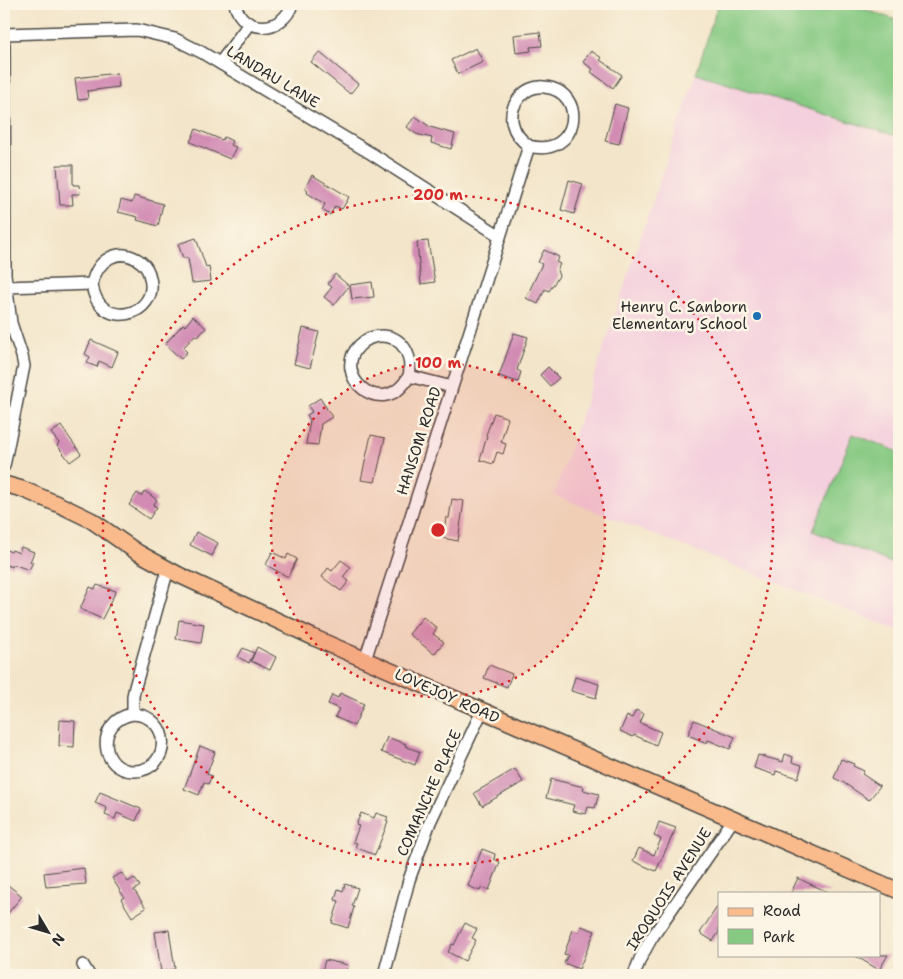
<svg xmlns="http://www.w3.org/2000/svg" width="903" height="979" font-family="'Shantell Sans',sans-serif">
<rect width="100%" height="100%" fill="#fcf5e5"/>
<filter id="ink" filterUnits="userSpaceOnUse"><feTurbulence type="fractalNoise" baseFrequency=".02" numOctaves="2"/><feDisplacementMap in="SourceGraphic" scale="10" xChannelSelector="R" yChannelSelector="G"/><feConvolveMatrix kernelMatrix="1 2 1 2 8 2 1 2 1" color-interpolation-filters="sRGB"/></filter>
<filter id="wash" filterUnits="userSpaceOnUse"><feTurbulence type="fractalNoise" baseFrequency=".0096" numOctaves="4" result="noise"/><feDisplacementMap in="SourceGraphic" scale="20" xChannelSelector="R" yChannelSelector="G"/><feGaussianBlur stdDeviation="1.12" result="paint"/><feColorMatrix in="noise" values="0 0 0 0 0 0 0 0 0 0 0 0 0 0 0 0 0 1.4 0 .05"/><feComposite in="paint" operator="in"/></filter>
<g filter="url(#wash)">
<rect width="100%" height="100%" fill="#f3e5c9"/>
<path fill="#f4cfdd" d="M696,74L899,137V631L554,495Z"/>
<path fill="#86c982" stroke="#587a56" d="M718,4H849L899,21V137L696,74Z
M853,434L899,452V566L813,531Z"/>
<g id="blocks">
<path fill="#d28cb4" d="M540,32L542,46L530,47L531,51L516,53L514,35Z
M476,48L483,62L458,74L451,60Z
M591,51L602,58L600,60L622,75L613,88L591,72L593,69L583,62Z
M319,52L358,84L350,94L311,62Z
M117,73L119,87L87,91L88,99L78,100L75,78Z
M615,104L628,108L619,144L605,141Z
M415,116L430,127L455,134L451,149L431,143L432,138L416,134L407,127Z
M196,129L222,140L224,137L232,141L230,145L236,147L230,159L190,142Z
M57,165H73V185H79L80,194H72L73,205H60Z
M312,175L349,197L342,209L335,206L330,215L322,210L325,204L307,193L308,190L305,188Z
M569,180L583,184L574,214L561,210Z
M134,196L163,204L158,226L137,220L138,217L118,212L121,200L132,203Z
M196,238L206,267L209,266L211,281L192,283L188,258H183L178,244Z
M428,241L435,282L421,284L417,242Z
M544,250L559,257L556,262L560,264L557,270L559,276L549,291L545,289L538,304L526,298L542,264L538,262Z
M335,274L349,286L334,305L324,297L332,287L328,284Z
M372,282L374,297L352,299L350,285Z
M193,316L206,328L198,337L195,335L183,348L187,352L181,359L165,344L183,324L185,326Z
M303,328L319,332L310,368L294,364Z
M514,333L528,337L517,370L521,372L518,382L499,376Z
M91,340L118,352L112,367L99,361L97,367L87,363L90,357L85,354Z
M548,367L559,378L550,386L540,375Z
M320,398L332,417L321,424L318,445L306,444L310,420L307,415L312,412L308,406Z
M494,413L508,418L501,442L506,444L503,454L497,452L493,464L480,460L487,436L486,435Z
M61,426L81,454L70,462L57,445L59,443L51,433Z
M371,435L385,438L375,482L361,480Z
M145,491L157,500L153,505L157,507L149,519L129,505L137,493L141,496Z
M452,499L464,501L458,541L443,538L446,518H449Z
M196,532L218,543L212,556L190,545Z
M21,547L34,552L30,562H33L29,570L13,564L12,567L4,564V549L11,552L12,550L19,553Z
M272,552L286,559L288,554L297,559L288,577L266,565Z
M341,560L351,567L343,577L349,581L341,591L322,577L328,568L332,571Z
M97,585L116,591L102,619L80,609L90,587L95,589Z
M423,617L437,628L433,634L444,642L434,654L409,634Z
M179,620L204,624L201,643L176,639Z
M257,647L276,657L270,670L251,661Z
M243,648L254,653L249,663L238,657Z
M489,665L512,674L507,687L484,678Z
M575,677L599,684L596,698L571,691Z
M340,693L364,704L354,726L335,717L339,709L328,704L332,695L338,698Z
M636,710L644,714L640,723L661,732L656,745L634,735L633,737L620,731L627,716L632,718Z
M60,720L75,721L74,747L59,746Z
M694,720L735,737L730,749L708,740L707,743L688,735Z
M387,737L406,744L405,746L420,752L415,765L381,752Z
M200,746L215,752L207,774L212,776L208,784L204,782L199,795L184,789Z
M785,754L793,757L792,762L802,765L798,778L776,771L775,775L754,768L758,755L783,762Z
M841,759L854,764L853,766L864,771L862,774L880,786L869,800L844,783L834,778Z
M515,769L523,782L482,806L474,793Z
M551,779L584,787L583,790L599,794L595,808L588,807L586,814L572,811L574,805L546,798Z
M100,792L141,809L136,821L117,813L115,819L105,815L107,808L95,803Z
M361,813L374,818L376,813L388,817L386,821L388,822L375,855L355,847L357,843L353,842L359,826L356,825Z
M659,822L676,828L656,871L633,861L639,848L654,855L661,839L654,836Z
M482,849L495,854L494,859L500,862L489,890L482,887L480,891L468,886Z
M84,868L86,884L46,887L44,873Z
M122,873L128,882L134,878L140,886L134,890L146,908L132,917L121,899L124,897L112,878Z
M798,878L806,882L830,893H791Z
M4,882L22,896L4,918Z
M345,884L358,888L352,906L354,907L348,928L332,923L339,901L335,900L338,889L343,891Z
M719,904V932L713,941L700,933Z
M465,923L477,929L472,938L476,940L465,961L448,952L452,944L454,945Z
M581,926L595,931L579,969L564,963L568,955L564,954L573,930L579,932Z
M169,930L175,969L161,972L155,932Z
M854,955H888L879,970Z
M325,960L348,965L345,975H321Z"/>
</g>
</g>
<g filter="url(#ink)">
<use href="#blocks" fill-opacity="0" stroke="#494743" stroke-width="1"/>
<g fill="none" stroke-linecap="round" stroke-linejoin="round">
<g stroke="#494743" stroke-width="14">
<path id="minor" d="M235,4C242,35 284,33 292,4
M4,6V4
M4,34L137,30L175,39L201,52L372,154L500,236
M4,44L5,274L11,323L22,356L24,366L4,466
M220,63L249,24
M6,287L92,284C98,333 160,316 150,278C149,272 146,266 141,262C119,245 97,260 92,284
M409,376C383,423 329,374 360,345C366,339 373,336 381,336C403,336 413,356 409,376L452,387
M365,660L529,146C579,159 589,91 544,87C535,86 526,90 520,97C505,114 512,134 529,146
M133,714C95,720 99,772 135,771C172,769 172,716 133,714V696L135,687L168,569
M83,965L89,975
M384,975L409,880L430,822L482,711
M634,975L640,959L651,939L733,820"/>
</g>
<g stroke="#494743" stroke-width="18">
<path id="major" d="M4,484L22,489L60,505L91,520L137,552L179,575L317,639L899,891"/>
</g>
<use href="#minor" stroke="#fff" stroke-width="11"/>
<use href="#major" stroke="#fabb8c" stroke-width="15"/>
</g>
</g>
<circle cx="438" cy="530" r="167" fill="#d62828" fill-opacity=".12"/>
<g fill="none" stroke="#d62828" stroke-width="2.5" stroke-dasharray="2.5 5">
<circle cx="438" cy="530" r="167"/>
<circle cx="438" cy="530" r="335"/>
</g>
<circle fill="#1f6fb2" stroke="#fcf5e5" stroke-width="2" cx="757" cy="316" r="5"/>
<g text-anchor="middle" stroke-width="5" stroke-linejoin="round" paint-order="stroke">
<g font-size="15" fill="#2b2b2b" stroke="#fcf5e5">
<text transform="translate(273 77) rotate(31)" y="5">LANDAU LANE</text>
<text transform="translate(419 441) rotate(-72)" y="5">HANSOM ROAD</text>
<text transform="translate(447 696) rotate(24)" y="5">LOVEJOY ROAD</text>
<text transform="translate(429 793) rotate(-66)" y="5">COMANCHE PLACE</text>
<text transform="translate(669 889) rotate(-57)" y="5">IROQUOIS AVENUE</text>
</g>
<g font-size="15" fill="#2b2b2b" stroke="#fcf5e5" text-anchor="end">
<text x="747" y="312">Henry C. Sanborn<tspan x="747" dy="17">Elementary School</tspan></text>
</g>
</g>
<circle cx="438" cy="530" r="8" fill="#d62828" stroke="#fcf5e5" stroke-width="2.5"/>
<g font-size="15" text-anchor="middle" font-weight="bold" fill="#d62828" stroke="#fcf5e5" stroke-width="5" stroke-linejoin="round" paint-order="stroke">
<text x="438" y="200">200 m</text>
<text x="438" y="368">100 m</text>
</g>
<rect width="903" height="979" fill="none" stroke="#fcf5e5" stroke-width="20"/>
<rect x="718" y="892" width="162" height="65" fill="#fcf5e5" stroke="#a8a49b"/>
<rect x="728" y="908" width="25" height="8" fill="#fabb8c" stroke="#a8a49b"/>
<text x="763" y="916" font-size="15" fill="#2b2b2b">Road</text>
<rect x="728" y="929" width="25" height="15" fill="#86c982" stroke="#a8a49b"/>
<text x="763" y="942" font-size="15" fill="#2b2b2b">Park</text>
<g transform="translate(48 932) rotate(128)" stroke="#fcf5e5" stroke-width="4" paint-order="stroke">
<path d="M0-4L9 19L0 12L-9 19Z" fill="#2b2b2b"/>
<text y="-8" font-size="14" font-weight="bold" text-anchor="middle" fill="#2b2b2b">N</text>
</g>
</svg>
